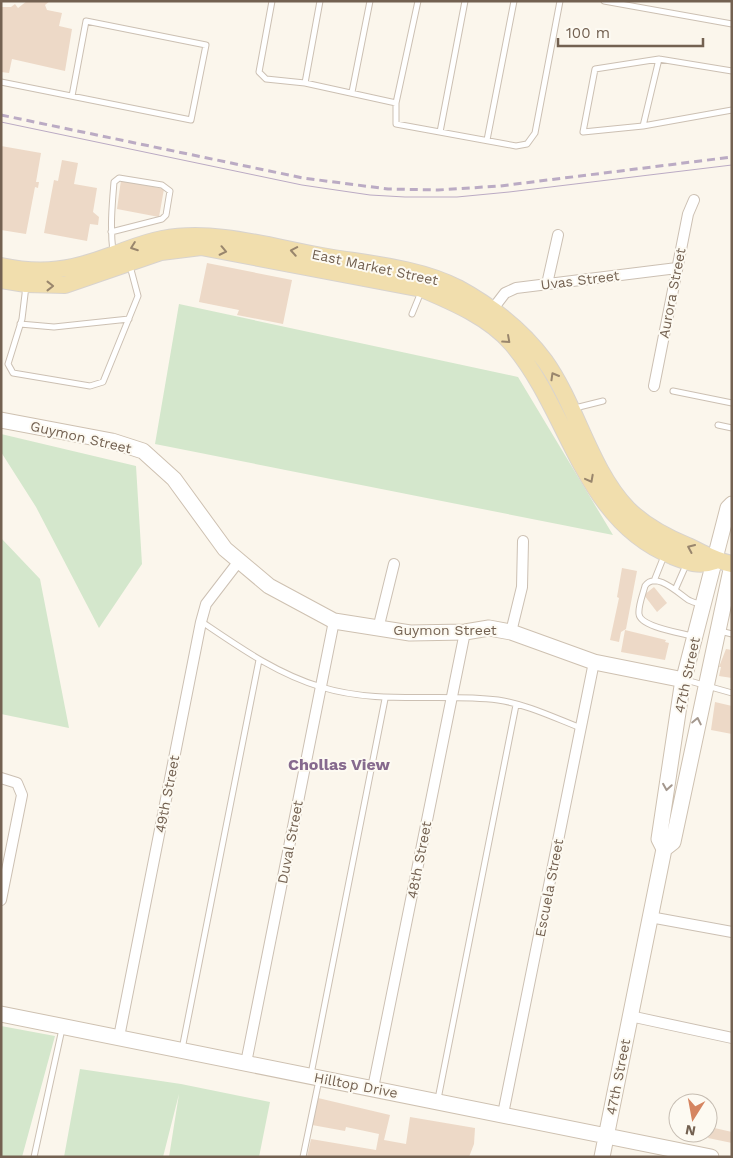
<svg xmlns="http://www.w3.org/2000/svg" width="733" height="1158" font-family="'Work Sans',sans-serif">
<rect width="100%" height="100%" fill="#fbf6ec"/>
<path fill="#d4e7cc" d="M179,304L518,377L613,535L155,444Z
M1,434L136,466L142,564L99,628L36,507L1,452Z
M1,538L40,579L69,728L1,714Z
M1,1026L55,1036L22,1157H1Z
M80,1069L181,1084L270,1102L259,1157H169L179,1094L163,1157H64Z"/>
<path fill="#edd9c7" d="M27,1H50L45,5L47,10L62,13L59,26L72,29L65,71L12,59L9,73L1,72V7H11L15,4L18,8Z
M1,146L41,153L36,182H39L38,188L35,187L26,234L1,230Z
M62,160L78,163L74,184L97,188L93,212L99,217L98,225L90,224L87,241L44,233L54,180L58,181Z
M121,180L164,189L159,217L117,209Z
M207,263L292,280L283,324L237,315L239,310L199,302Z
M622,568L637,571L626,629L621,632L619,642L610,640L619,598L617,597Z
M654,587L667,603L657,612L644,595Z
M625,630L666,640L665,642L669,643L665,660L621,652Z
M726,649L732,650V678L719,676L721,667H719Z
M715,702L732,706V734L711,730Z
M318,1098L390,1115L384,1140L406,1144L410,1117L475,1128L474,1144L469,1157H307L311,1139L376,1150L379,1134L346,1127L345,1131L312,1125Z
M710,1127L732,1132V1143L708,1138Z"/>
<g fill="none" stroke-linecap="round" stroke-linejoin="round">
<g stroke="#ccc0b3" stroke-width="7">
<path id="lane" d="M272,1L259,72L266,79L305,83L396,103V124L516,146L527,144L535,133L560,1
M604,1L732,24
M732,71L659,59L595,69L583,132L643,126L732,110
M1,82L191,120L206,45L86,21L72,96
M305,83L320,1
M352,92L370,1
M396,103L418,1
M643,126L659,59
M440,132L465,1
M487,140L514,1
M111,232L162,219L166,215L170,191L162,185L119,178L114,182C112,206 110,228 113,252
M26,286L22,319L8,364L13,373L90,386L103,382L138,296L130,266
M412,314L421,292
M20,324L54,327L129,319
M673,391L732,403
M575,408L603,401
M718,425L732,428
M654,581L664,556
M675,590L686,565
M202,622C239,647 277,674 321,687C380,705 439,693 498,700C526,704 555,718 581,728
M720,631L732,634
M692,636C681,633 640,627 639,614C638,606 643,594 645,586C655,571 677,592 687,599C691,602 697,603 702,605
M686,680L732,693
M182,1049L259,660
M311,1074L385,699
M438,1099L516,705
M34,1157L62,1029
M303,1157L319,1080"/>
</g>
<g stroke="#ccc0b3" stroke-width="12">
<path id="street" d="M547,284L558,235
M492,310L505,293L516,288L677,268
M654,386L688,214L694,200
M378,629L394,564
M511,632L522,587L523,541
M1,778L17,783L22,795L1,900
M650,917L732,932
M630,1016L732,1038
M119,1037L201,622L206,604L239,561
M246,1063L334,621
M373,1088L465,632
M503,1114L594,662"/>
</g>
<g stroke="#cec1b1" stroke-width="17">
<path id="secondary" d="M1,420L112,441L143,451L174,479L225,549L269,586L334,621L410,633L465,632L489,628L511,632L594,662L684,680
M664,849L673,842L732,565
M1,1014L711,1157
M602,1157L664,849L659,839L682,686L728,508L732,504"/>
</g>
<g stroke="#d8d3ce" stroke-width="18">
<path id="primary" d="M1,266C43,275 72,270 112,255C129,249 145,242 162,239C215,229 271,247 322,256C367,264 417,267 458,288C491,306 523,331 545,361C577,406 590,470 628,509C645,526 666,537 688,546C703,553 715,561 732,564
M1,280L26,284L65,285L161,252L201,247L422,289C453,302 490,318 512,344C570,412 582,520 672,556C687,562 699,567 715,561"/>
</g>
<use href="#lane" stroke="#fff" stroke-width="5"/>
<use href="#street" stroke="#fff" stroke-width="10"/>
<use href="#secondary" stroke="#fff" stroke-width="15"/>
<use href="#primary" stroke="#f1dead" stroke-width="16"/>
<path stroke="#bbabc4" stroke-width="1" d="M1,122L302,185L370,195L405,197H457L509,192L732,165"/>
<path stroke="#bbabc4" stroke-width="3" stroke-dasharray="8 5" stroke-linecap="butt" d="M1,115L303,178L388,189L438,190L500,186L732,157"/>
</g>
<defs><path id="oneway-chevron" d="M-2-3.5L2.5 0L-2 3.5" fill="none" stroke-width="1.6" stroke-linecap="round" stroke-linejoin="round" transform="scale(1.25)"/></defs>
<g stroke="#99866d">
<use href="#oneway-chevron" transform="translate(134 247) rotate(160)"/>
<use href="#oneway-chevron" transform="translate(223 251) rotate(12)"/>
<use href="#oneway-chevron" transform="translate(294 251) rotate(-170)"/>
<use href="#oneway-chevron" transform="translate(50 286)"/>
<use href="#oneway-chevron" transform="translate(507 340) rotate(42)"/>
<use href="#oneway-chevron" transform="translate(554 376) rotate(-120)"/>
<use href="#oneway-chevron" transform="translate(590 479) rotate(62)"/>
<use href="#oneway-chevron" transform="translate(691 548) rotate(-156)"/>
</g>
<g stroke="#a4988e">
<use href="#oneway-chevron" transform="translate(697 721) rotate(-78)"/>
<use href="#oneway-chevron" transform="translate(667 787) rotate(99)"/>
</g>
<g text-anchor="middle" stroke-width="4" stroke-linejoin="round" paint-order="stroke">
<g font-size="14" fill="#736151" stroke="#fdfaf2">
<text transform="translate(375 267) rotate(12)" y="5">East Market Street</text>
<text transform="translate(580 280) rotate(-7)" y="5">Uvas Street</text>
<text transform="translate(672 293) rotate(-79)" y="5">Aurora Street</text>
<text transform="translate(81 437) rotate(13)" y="5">Guymon Street</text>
<text x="445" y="635">Guymon Street</text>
<text transform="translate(687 675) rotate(-78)" y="5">47th Street</text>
<text transform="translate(167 794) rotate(-79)" y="5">49th Street</text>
<text transform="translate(290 842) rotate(-79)" y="5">Duval Street</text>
<text transform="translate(419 860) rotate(-79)" y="5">48th Street</text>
<text transform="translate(549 888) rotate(-79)" y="5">Escuela Street</text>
<text transform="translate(618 1077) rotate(-79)" y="5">47th Street</text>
<text transform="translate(356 1085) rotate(11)" y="5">Hilltop Drive</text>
</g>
<g font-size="16" font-weight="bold" fill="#866a8e" stroke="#fdfaf2">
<text x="339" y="770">Chollas View</text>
</g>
</g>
<rect width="733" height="1158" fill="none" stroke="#736151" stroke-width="5"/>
<g transform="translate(693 1118) rotate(191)"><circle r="24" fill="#fdfaf2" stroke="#c6bdb2"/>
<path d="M0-4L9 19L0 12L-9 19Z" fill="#d58561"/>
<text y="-8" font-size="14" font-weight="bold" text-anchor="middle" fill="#736151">N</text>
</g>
<path d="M558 38v8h145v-8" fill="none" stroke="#736151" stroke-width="2.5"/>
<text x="566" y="38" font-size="15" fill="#736151" stroke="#fdfaf2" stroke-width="4" paint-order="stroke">100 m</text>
</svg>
